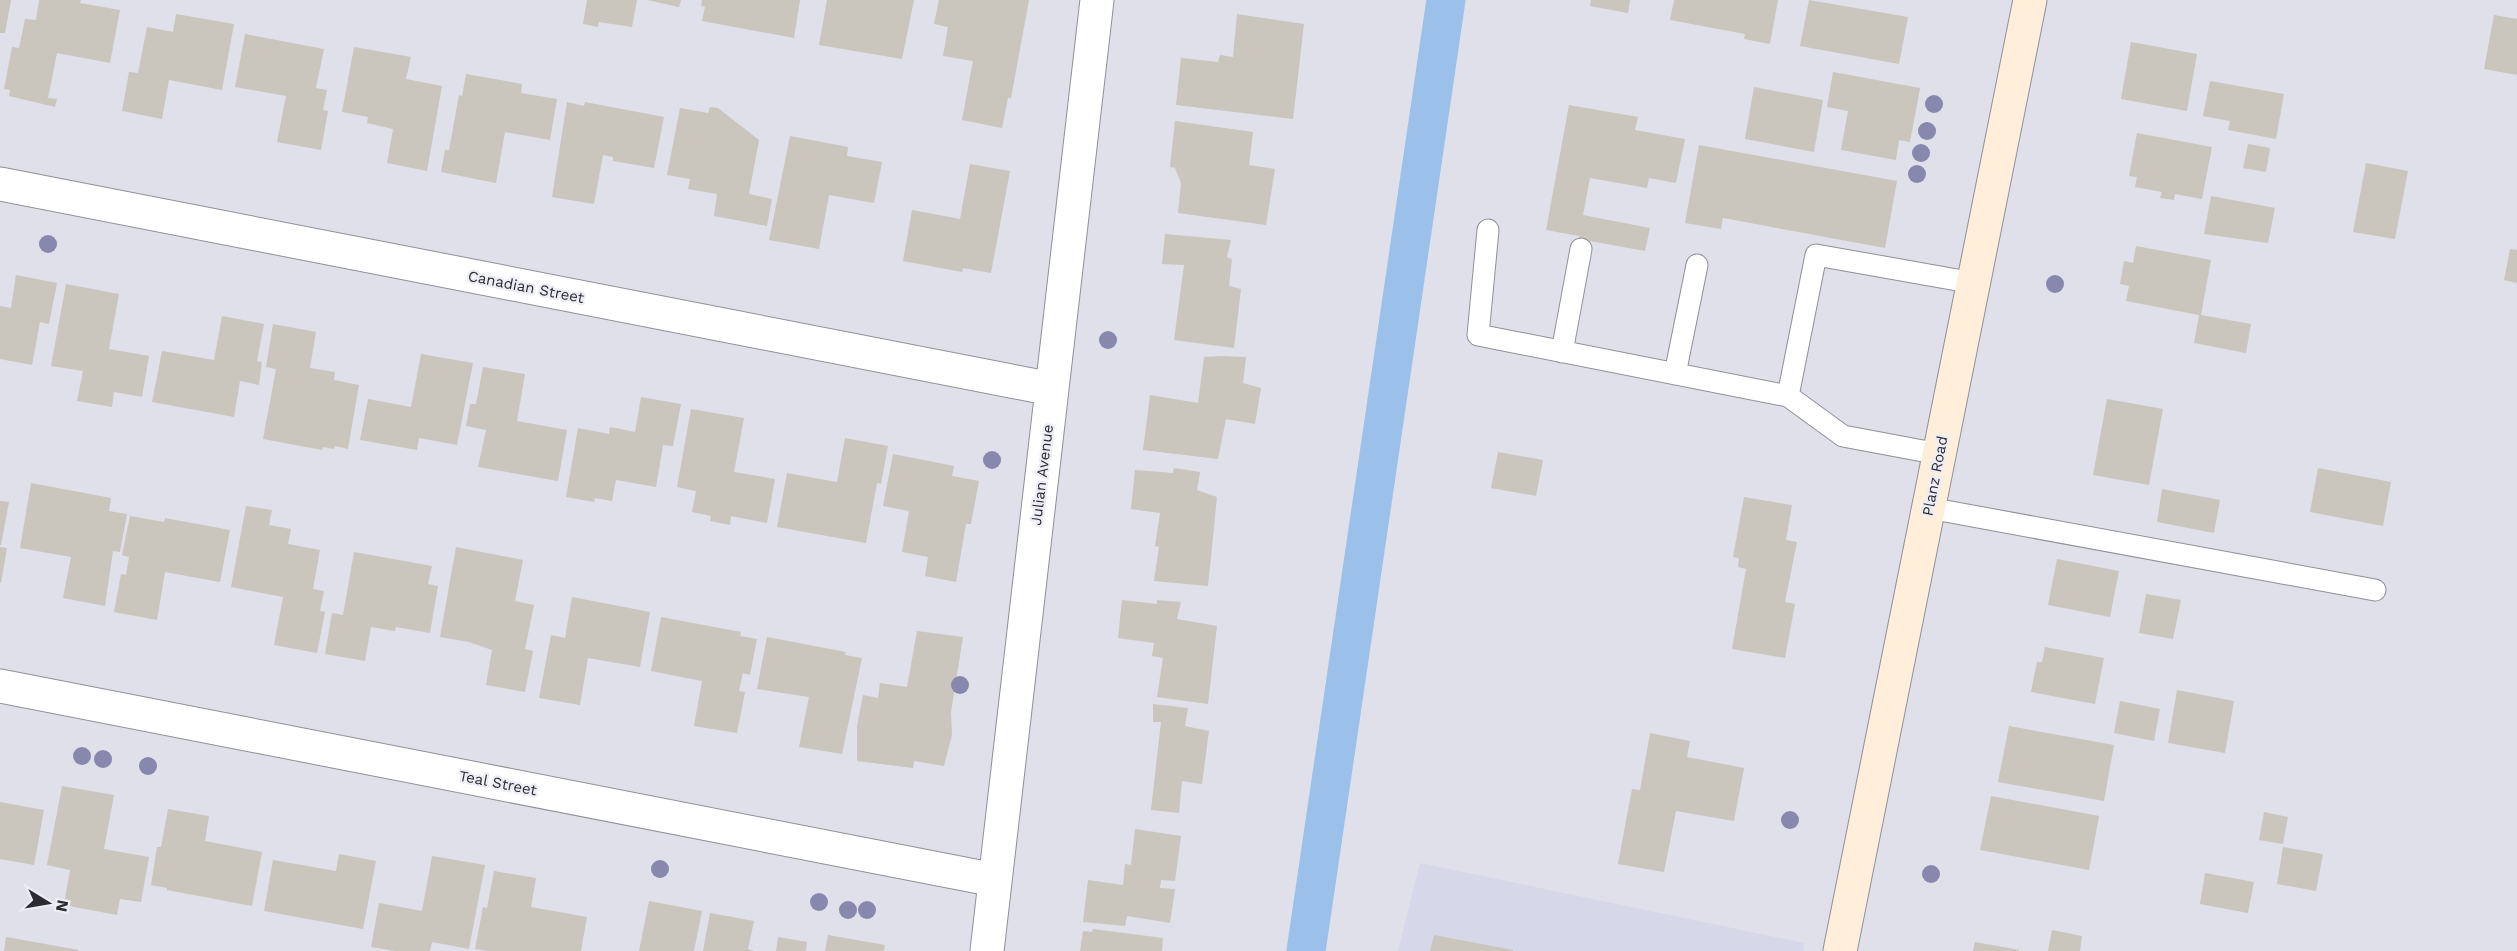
<svg xmlns="http://www.w3.org/2000/svg" width="2517" height="951" font-family="'Work Sans',sans-serif">
<rect width="100%" height="100%" fill="#dfe0e9"/>
<path fill="#d6d7e8" d="M1420,863L1804,943L1803,951H1398Z"/>
<g fill="none" stroke-linecap="round" stroke-linejoin="round">
<path stroke="#9bc1eb" stroke-width="39" d="M1306,951L1446,0"/>
</g>
<path fill="#cac5bd" d="M0,0H11L5,33H0Z
M39,0H81L80,3L120,10L110,63L57,53L48,98L57,99L55,107L9,96L10,90L4,89L12,47L19,48L25,19L36,20Z
M587,0H637L632,27L599,22L598,27L583,24Z
M647,0H681L679,7Z
M702,0H800L794,38L702,21L705,7L701,6Z
M827,0H914L902,59L819,45Z
M939,0H1029L1011,98H1008L1002,128L962,120L973,61L943,56L948,27L934,24Z
M1591,0H1630L1628,13L1590,6Z
M1674,0H1778L1770,44L1744,39L1745,34L1670,20Z
M1809,0L1908,17L1899,64L1800,46Z
M176,14L234,24L222,90L169,80L162,119L122,111L129,72L138,73L147,27L173,32Z
M1237,14L1304,24L1293,119L1176,105L1181,58L1218,62L1220,55L1233,57Z
M2494,15L2517,19V75L2484,69Z
M245,34L324,49L316,88L327,90L323,110L328,111L321,150L277,142L286,96L235,87Z
M2131,42L2197,54L2187,111L2121,99Z
M354,47L411,57L406,79L442,86L427,171L387,163L393,129L367,123L368,117L342,112Z
M1833,72L1920,88L1910,142L1899,140L1896,160L1841,150L1848,111L1827,107Z
M466,74L522,84L521,93L557,99L550,140L505,132L496,183L441,172L445,150H449L459,95L462,96Z
M2210,81L2284,94L2276,139L2228,130L2230,121L2203,116Z
M1754,87L1823,100L1814,152L1745,139Z
M567,102L584,106L585,102L664,117L654,168L613,161V157L603,155L594,204L552,197Z
M1569,105L1638,117L1635,130L1685,139L1676,183L1649,178L1647,188L1590,178L1583,215L1650,228L1645,251L1579,239V236L1546,230Z
M710,107L718,108L759,140L749,194L772,199L767,226L714,216L717,194L688,189L690,179L667,175L680,108L708,113Z
M1175,121L1253,132L1249,165L1275,169L1266,225L1178,213L1181,183L1175,168L1170,167Z
M2137,133L2212,147L2202,199L2175,194L2174,200L2160,198L2162,192L2135,187L2137,177L2129,176Z
M790,136L848,147L847,156L882,162L874,203L829,195L819,249L769,240Z
M2248,144L2270,148L2266,172L2243,168Z
M1699,145L1897,181L1885,248L1723,218L1721,229L1685,223Z
M2366,163L2408,171L2395,239L2353,232Z
M970,164L1010,171L991,273L963,268L962,272L903,261L912,210L960,219Z
M2211,196L2275,208L2268,243L2204,234Z
M1165,234L1231,240L1227,257L1232,259L1229,286L1241,289L1234,348L1174,340L1184,265L1162,264Z
M2136,246L2211,260L2201,315L2251,324L2246,353L2194,343L2199,315L2126,301L2129,286L2120,284L2124,261L2133,263Z
M2510,249L2517,250V283L2504,280Z
M16,275L57,283L49,324L40,322L32,365L0,359V306L11,308Z
M66,284L119,294L109,349L149,356L142,397L114,392L112,407L77,401L83,371L51,366Z
M222,316L264,324L257,361L262,362L259,385L240,381L234,417L152,402L162,351L214,360Z
M273,324L316,332L310,368L335,372L334,380L359,385L348,449L335,446L334,449L323,447L322,450L263,439L276,369L266,367Z
M421,354L473,363L457,445L419,438L417,450L360,440L368,399L411,407Z
M1221,356L1246,357L1243,383L1261,388L1255,424L1226,419L1218,459L1143,450L1150,395L1198,403L1204,357Z
M483,367L525,374L517,421L567,430L558,481L478,467L486,430L466,426L470,404H476Z
M641,397L681,404L673,446L663,445L656,487L616,480L612,501L595,498L594,502L566,497L578,428L609,434L610,427L635,432Z
M2107,399L2163,409L2149,485L2093,475Z
M691,409L744,418L734,472L775,479L767,523L731,516L730,525L710,521L711,516L692,512L696,491L677,487Z
M845,438L888,446L881,484L877,483L866,543L777,527L787,473L837,482Z
M1498,452L1543,460L1536,496L1491,488Z
M893,454L954,466L952,476L979,481L971,524H966L956,582L925,576L928,557L902,552L909,511L883,506Z
M1174,468L1200,472L1197,490L1217,497L1208,586L1154,581L1159,547L1155,546L1160,513L1131,509L1135,470L1173,473Z
M2318,468L2391,482L2383,526L2310,512Z
M31,483L111,498L109,511L127,514L120,552L113,551L105,606L63,598L71,557L20,548Z
M2162,489L2220,500L2214,533L2157,522Z
M1744,497L1792,505L1786,540L1797,542L1785,602L1795,604L1785,658L1732,649L1746,569L1738,567L1739,558L1733,557Z
M0,501L9,502L1,545H0Z
M246,506L272,510L269,525L291,529L288,544L320,550L313,589L324,591L320,611L325,612L317,653L274,645L283,597L231,587Z
M130,516L164,522L165,518L230,530L220,582L165,572L157,620L114,612L121,574L126,575L129,557L122,555Z
M0,547L7,548L1,583H0Z
M456,547L523,560L515,601L534,605L525,649L533,651L525,692L486,685L492,650L469,642L440,637Z
M354,552L432,566L428,584L438,586L430,633L396,627L395,631L371,627L365,661L325,654L332,613L343,615Z
M2057,559L2119,571L2110,617L2048,605Z
M2146,594L2181,600L2173,639L2139,633Z
M572,597L650,612L640,667L588,658L580,705L539,698L551,635L565,638Z
M1122,600L1157,604V600L1181,602L1177,619L1217,626L1208,704L1157,697L1163,658L1152,656L1154,643L1118,638Z
M661,617L741,632L740,636L757,639L750,675L743,673L739,691L745,692L737,733L694,726L702,681L651,671Z
M917,631L963,637L951,712L952,735L944,766L914,761L913,768L857,761V726L863,695L878,698L880,683L907,687Z
M767,637L846,652L845,655L862,658L842,754L799,747L809,697L757,689Z
M2045,647L2104,658L2095,704L2031,692L2037,662H2042Z
M2177,690L2234,701L2225,753L2168,743Z
M2120,701L2160,709L2154,741L2114,733Z
M1153,704L1188,708L1185,726L1209,731L1202,784L1182,781L1179,813L1151,810L1161,722H1153Z
M2009,726L2114,745L2104,801L1998,782Z
M1650,733L1690,741L1687,757L1744,768L1734,821L1676,811L1664,872L1618,864L1632,789L1640,790Z
M62,786L114,795L104,849L149,857L141,902L120,899L117,915L64,905L70,870L47,865Z
M1991,796L2099,816L2089,870L1980,850Z
M0,802L44,810L34,865L0,859Z
M168,809L209,816L205,841L262,852L252,906L167,890V888L151,885L157,847H161Z
M2264,812L2288,817L2283,844L2259,840Z
M1135,829L1181,836L1175,881L1161,880L1160,888L1175,889L1170,923L1127,916L1125,926L1083,922L1088,880L1123,885L1125,864L1131,865Z
M2283,847L2323,854L2316,891L2277,884Z
M339,854L376,861L363,929L264,911L273,860L336,871Z
M432,856L485,865L469,949L432,942L430,951H395L371,947L379,903L422,911Z
M494,871L536,878L531,907L587,917L581,951H488L475,949L483,907L487,908Z
M2205,873L2254,882L2248,913L2200,904Z
M649,901L702,911L694,951H639Z
M710,913L754,921L748,949L755,951H703Z
M1093,929L1163,938L1162,951H1080L1083,931L1092,932Z
M2052,930L2082,936L2080,951H2048Z
M828,935L885,945L884,951H825Z
M1434,935L1513,950V951H1430Z
M6,937L79,950L78,951H4Z
M778,937L807,942L806,951H776Z
M1975,942L2019,950V951H1973Z"/>
<g fill="none" stroke-linecap="round" stroke-linejoin="round">
<g stroke="#8f9098" stroke-width="23">
<path id="lane" d="M1488,230L1478,335L1788,396
M1562,352L1581,249
M1675,374L1697,265
M1939,454L1843,436L1788,396L1816,255L1974,283
M1929,508L2375,590"/>
</g>
<g stroke="#8f9098" stroke-width="35">
<path id="street" d="M0,184L1052,389
M0,686L995,880
M987,951L1097,0"/>
</g>
<g stroke="#8f9098" stroke-width="35">
<path id="secondary" d="M1840,951L2030,0"/>
</g>
<use href="#lane" stroke="#fff" stroke-width="21"/>
<use href="#street" stroke="#fff" stroke-width="33"/>
<use href="#secondary" stroke="#feeeda" stroke-width="33"/>
</g>
<g fill="#8887ae">
<circle cx="1934" cy="104" r="9"/>
<circle cx="1927" cy="131" r="9"/>
<circle cx="1921" cy="153" r="9"/>
<circle cx="1917" cy="174" r="9"/>
<circle cx="48" cy="244" r="9"/>
<circle cx="2055" cy="284" r="9"/>
<circle cx="1108" cy="340" r="9"/>
<circle cx="992" cy="460" r="9"/>
<circle cx="960" cy="685" r="9"/>
<circle cx="82" cy="756" r="9"/>
<circle cx="103" cy="759" r="9"/>
<circle cx="148" cy="766" r="9"/>
<circle cx="1790" cy="820" r="9"/>
<circle cx="660" cy="869" r="9"/>
<circle cx="1931" cy="874" r="9"/>
<circle cx="819" cy="902" r="9"/>
<circle cx="848" cy="910" r="9"/>
<circle cx="867" cy="910" r="9"/>
</g>
<g text-anchor="middle" stroke-width="4.5" stroke-linejoin="round" paint-order="stroke">
<g font-size="15" fill="#2c2c30" stroke="#ecedf6">
<text transform="translate(526 287) rotate(11)" y="5">Canadian Street</text>
<text transform="translate(1042 475) rotate(-83)" y="5">Julian Avenue</text>
<text transform="translate(1935 476) rotate(-79)" y="5">Planz Road</text>
<text transform="translate(498 783) rotate(11)" y="5">Teal Street</text>
</g>
</g>
<g transform="translate(48 903) rotate(101)" stroke="#ecedf6" stroke-width="4.5" paint-order="stroke">
<path d="M0-4.5L10 22L0 15L-10 22Z" fill="#2c2c30"/>
<text y="-9" font-size="16" font-weight="bold" text-anchor="middle" fill="#2c2c30">N</text>
</g>
</svg>
